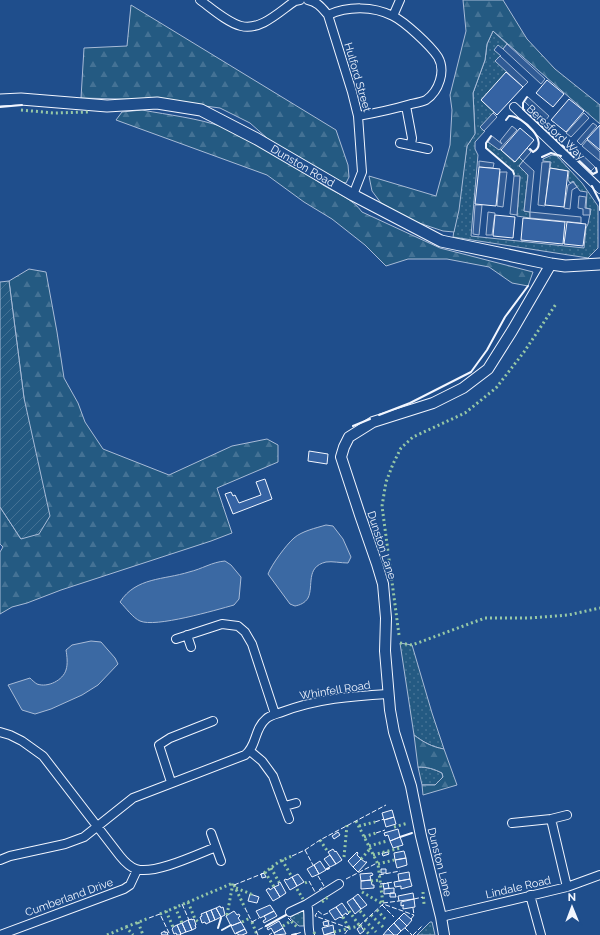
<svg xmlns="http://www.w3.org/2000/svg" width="600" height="935" font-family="Raleway,sans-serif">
<defs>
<pattern id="grass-dots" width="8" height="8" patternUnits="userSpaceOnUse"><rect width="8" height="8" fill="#245a82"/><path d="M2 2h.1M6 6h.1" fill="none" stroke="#447295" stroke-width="1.8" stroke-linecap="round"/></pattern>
<pattern id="forest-firs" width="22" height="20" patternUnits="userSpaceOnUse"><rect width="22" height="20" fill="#245a82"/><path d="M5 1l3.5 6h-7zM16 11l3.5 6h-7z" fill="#447295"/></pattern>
<pattern id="garden-furrows" width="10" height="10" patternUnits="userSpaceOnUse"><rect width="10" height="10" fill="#245a82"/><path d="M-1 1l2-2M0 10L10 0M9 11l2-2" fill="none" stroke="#447295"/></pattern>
</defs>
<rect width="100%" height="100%" fill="#1f4e8c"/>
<path fill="url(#grass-dots)" stroke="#a8bbd7" d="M493,31L507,44L503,49L498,45L494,50L501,56L496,61L507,72L481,100L494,112L481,127L485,131L475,142V149L478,155L471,236L584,248L586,228L588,224L591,209L586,208L587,192L580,191L573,181L570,183L568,180L569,171L550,168L551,162L543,161V159L552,155L557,156L582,183L598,206V248L588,258L453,237L467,146L475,133L473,93L485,60L487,44Z
M488,142L501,150L514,162L519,157L523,161L519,166L528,175L524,211L530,212V218L517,216L520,177L514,176L513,171L486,148V143Z
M400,643L412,645L432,713L444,749C432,747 423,742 414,735Z
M418,767C428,767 434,769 442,773L443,777L435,785H422Z
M300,910H304V926H299L290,918Z
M430,922H432L435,935H417Z"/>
<path fill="url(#forest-firs)" stroke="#a8bbd7" d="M463,0H503L527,39L555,69L600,105V124L493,31L487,44L485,60L473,93L475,134L467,146L459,210L454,232L443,231L413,221L381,203L372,191L369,176L436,196L450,145L452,110L450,95L466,31Z
M131,5L336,130L348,165L349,177L346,183L336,181L276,146L250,123L220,108L161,100L81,98L84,48L127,46Z
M142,110C169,115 197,118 223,127C259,140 291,163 323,185C336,193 353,199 362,212L440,248L533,272L528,286L512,283L489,267L447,259H408L386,266L365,245L332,219L304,202L267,175L116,120L122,112Z
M29,269L46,272L57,332L64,378L78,403L85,422L103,449L169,475L232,446L267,439L278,445V462L217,488L232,533L211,541L61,590L27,603L12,607L0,614V552L3,547L0,544V507L21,539L24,398L9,281Z
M414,735C423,742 432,747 444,749L457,785L423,795L422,785H435L443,777L442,773C434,769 428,767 418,767Z"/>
<path fill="url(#garden-furrows)" stroke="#a8bbd7" d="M9,281L24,398L50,516L39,534L21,539L0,507V282Z"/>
<path fill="#305b95" stroke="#a8bbd7" d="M507,44L545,79L541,84L503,49Z
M500,56L528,82L523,87L495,61Z
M528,97L549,116L545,121L524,101Z
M493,113L497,117L484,131L480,127Z
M584,113L589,118L571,137L566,133Z
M593,123L597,126L581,145L577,141Z
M512,126L517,130L499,150L488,142L492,136L502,144L500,141Z
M587,140L600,152V161L582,146Z
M574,147L595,167L591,171L570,151Z
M527,148L531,152L523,161L534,171L530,212L581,217V223L530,218V212L524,211L528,175L519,166L523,161L519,157Z
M479,161L494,163L493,168L479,167Z
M542,162H550L545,206L538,205Z
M500,172H507L503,207L497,206Z
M514,176H520L517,215L510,214Z
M573,182L577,187L572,190L570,209L564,208L568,185Z
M579,196L586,197L585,208L590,209V215H583V209L578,208Z
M475,205H482L479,235L473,234Z
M488,212L495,213L492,235H486Z"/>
<path fill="#3b69a3" stroke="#a8bbd7" d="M326,525L333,526L343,539L351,557L348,563C341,563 332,561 326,562C305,567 314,586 308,598C305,603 300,605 295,606L290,604L268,574C272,564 286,545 294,538C302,531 316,528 326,525Z
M225,561L231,565L241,577L239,599L234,605C216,610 155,628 140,621C133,618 126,608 120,602C136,577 164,580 189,572C202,569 212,562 225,561Z
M91,641L101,642L115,658L118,664L98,685L82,695L51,709L35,714L22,710L8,685L30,678C31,679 35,683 37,684C48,688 63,680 66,670C68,664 67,656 66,650L72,645Z"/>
<path fill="#3563a3" stroke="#f2f6ff" d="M506,72L523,87L497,115L481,100Z
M547,80L564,94L553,107L536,93Z
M569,99L584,111L566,132L551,120Z
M600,125V150L587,139Z
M520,128L534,140L515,162L501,150Z
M479,167L500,169L496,206L475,204Z
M550,168L568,171L564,207L545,205Z
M495,215L515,217L513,238L493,236Z
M523,218L565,222L563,244L521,240Z
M567,222L586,224L583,246L564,244Z
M309,451L328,454L327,464L308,461Z
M265,479L272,499L233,514L225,494L231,492L233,496L235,495L239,503L261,495L256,482Z
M392,810L394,817L384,820L382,813Z
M394,817L396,824L386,827L384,820Z
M398,829L400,837L390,841L388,835L385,836L384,833Z
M338,832L340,835L334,839L332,836Z
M400,837L403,845L393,848L390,841Z
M333,849L335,852L336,851L342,860L336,864L328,852Z
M404,851L406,858L395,860L394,853Z
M357,852L358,853L357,855L361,859L353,867L348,861Z
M388,852L389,854L383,856L382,853Z
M330,855L336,864L330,867L324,859Z
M406,858L407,865L397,868L395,860Z
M361,859L365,862H367L358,872L353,867Z
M320,861L326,870L319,874L314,865Z
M314,865L319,874L312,877L307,869Z
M381,869H386V873H381Z
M409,872L410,879L399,881L398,874Z
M264,873L266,877L262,878L261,874Z
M372,873L373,875L370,876L371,880L361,881L360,874Z
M298,874L304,882L297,886L292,877Z
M292,877L297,886L290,890L284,880L286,879L287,880Z
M410,879L412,886L401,889V886L395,887L394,882Z
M371,880L372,885H374V888L361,889V881Z
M280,882L286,893L280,897L274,887L279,885L278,883Z
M388,883L389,888L384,889L383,884Z
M274,887L280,897L273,901L266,890L269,888L270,890Z
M394,888V893L384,894V889Z
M390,893H395L396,897H390Z
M413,893L414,899L399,901L398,896Z
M250,894L259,897L257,903L248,901Z
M358,894L367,905L361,909L353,898Z
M353,898L361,909L355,914L347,902Z
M414,899L415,907L403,909V906L404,905L401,906V902Z
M342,903L349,913L347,915L346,913L342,916L336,907Z
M270,905L274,911L260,918L256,911Z
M220,906L221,908L223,907L225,915L221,917L216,908Z
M336,907L343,917L341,918L340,917L335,920L329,911Z
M216,908L221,917L215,920L211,910Z
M211,910L215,920L210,922L206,912Z
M234,911L237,915L239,914L240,916L238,918L241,922L231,926L226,916Z
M274,911L277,916L264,923L263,921L266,919L264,916Z
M206,912L210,922L206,924L205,922L202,923L200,917L202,916L201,914Z
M404,913L412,920L407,926L399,918Z
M399,918L407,926L401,931L394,923Z
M192,919V920L194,919L196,925H195L196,928L192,930L188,920Z
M188,920L192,930L186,932L182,923Z
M279,921L283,928L274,933L271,928L268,930L267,928Z
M328,921L329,925L324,926L323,922Z
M241,922L245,929L235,934L231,926Z
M182,923L186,932L181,934L177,925Z
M394,923L401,931L397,935H394L388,929Z
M177,925L181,934L180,935H177L176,933L174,934L172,929L173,928V927Z
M333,925L334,932L324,935L322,928Z
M361,926L364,931L360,934L357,929Z
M283,928L286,934L275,935L274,933Z
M245,929L247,933L242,935H239L236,933Z
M388,929L394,935H383Z
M165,931V933L167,932L168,935H162L161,933Z
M334,932L335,935H324Z"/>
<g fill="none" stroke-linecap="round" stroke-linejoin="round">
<g stroke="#f2f6ff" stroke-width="10">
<path id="minor" d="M200,0C211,8 228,23 241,26C261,31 280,11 295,1L300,0
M308,0C318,2 322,8 328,15L352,92L358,116L362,172L353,195
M328,15C348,6 373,6 393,16C405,22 430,45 438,57C446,71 439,91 426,100C422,102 416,103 411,104C394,109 376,113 358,116
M393,16L400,0
M406,106L412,138L411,145
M514,107L600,189
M400,143L428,149
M187,635L191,647
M176,639L222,624L238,626L245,632L252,644L275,714
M0,732L10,735L22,741L43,756L120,856C124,861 130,867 136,869C154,875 198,854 216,847
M250,751L262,761L273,776L289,819
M171,782L159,745L170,738L213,721
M285,806L296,803
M551,819L567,887
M512,823L551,819L567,815
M211,833L221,861
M0,860L10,856L65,844L84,837L133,798L245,755C257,746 254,729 266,719C270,715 277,714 282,712C316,699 352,696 388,694
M530,895L541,935
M290,912L307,904
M441,917L567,887L600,875
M0,935L124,889L130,885L137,870
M310,935C307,925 310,914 307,904L339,884"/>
</g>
<g stroke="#f2f6ff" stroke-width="12">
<path id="tertiary" d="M444,935L441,917L421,836L411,786L394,732L390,710L385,651L386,618L383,584L377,564L360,515L341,457L344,447L349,437L373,422L433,403L463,388L488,369L512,331L551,264"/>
</g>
<g stroke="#f2f6ff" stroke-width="13">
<g id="secondary">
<path id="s1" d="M0,100L21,99L107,106L157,103L201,110L257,139L353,195L441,241L551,264L565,266L600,264"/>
</g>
</g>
<use href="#minor" stroke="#1f4e8c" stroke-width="8"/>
<use href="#tertiary" stroke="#1f4e8c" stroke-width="10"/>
<use href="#secondary" stroke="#1f4e8c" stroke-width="11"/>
<path stroke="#97c8a6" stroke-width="3" stroke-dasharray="2 3" stroke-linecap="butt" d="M21,110L54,113L88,112
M399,635L382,506L386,482L393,464L401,448L413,437L465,413L496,388L524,352L556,304
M400,643L412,645L485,618H530L568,615L600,608
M356,821L378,864L383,904
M359,826L375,822
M394,827L408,823
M364,837L376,833
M320,840L328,852
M369,846L387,841
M373,855L400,848
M344,857L347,825
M361,859L370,849
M282,860L292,877
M378,864L394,860
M271,868L279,882
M265,872L274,887
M264,873L280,861L292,856
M371,881L380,880
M305,883L309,881
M236,888L251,894L252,891
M297,889L303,899
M362,892L383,904
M423,892L424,904
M188,902L195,919L198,922
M322,902L328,897
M175,907L182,923
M377,910L387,921
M166,911L173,927
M349,911L359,925
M360,911L367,919
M160,914L233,883
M227,915L233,883L245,908
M371,915L383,927
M343,917L349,928
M365,920L376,932
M138,922L143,935
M242,922L250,918
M252,922L257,935
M360,925L370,935
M283,926L291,921L297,927
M126,927L149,918
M314,932L315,935
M334,932L359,926
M107,935L126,927L133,935"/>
<path stroke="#f2f6ff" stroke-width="1" stroke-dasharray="5 2" stroke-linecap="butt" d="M375,822L384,819
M376,833L385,830
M305,850L313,865
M292,856L305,850L320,840L386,805
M379,875L400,871
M318,876L324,886L319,890
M346,879L377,863
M309,881L315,892
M380,884L394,882
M234,885L264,873
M414,899L423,897
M383,903L399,901
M182,904L189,920
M382,905L394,917
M245,908L252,922
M328,913L323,915L318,911L315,916L349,928L344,935
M149,918L160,914L170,935
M288,918L291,921
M411,919L414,915L413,908
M252,922L259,918
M359,926L383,904L414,915
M405,928L412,935
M296,934L302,932
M258,935L256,931L266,926
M269,935L272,933
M413,935L423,925"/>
<path stroke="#f2f6ff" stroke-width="2" d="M527,97L523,103V109L593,174L597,172L596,168
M0,107L22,105
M506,120L509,116C522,115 551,143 533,152L530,149
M491,136L486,143V148L513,171L514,174
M542,157L551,153L561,156
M592,186L600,202V210
M379,415L410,403L471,372L487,350L505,317L528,286
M353,426L370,419
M400,837L412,833
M327,869L329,868
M266,926L286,915
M218,928L221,918
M222,930L231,925
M292,935L296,934"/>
</g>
<g text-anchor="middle" stroke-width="3" stroke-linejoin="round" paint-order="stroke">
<g font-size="11" fill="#f2f6ff" stroke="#1f4e8c">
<text transform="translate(358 77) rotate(74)" y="4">Hulford Street</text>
<text transform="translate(556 132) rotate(43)" y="4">Beresford Way</text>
<text dy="4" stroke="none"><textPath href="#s1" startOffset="318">Dunston Road</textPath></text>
<text transform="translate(382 545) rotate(72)" y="4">Dunston Lane</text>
<text transform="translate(335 690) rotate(-9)" y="4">Whinfell Road</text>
<text transform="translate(440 862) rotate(76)" y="4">Dunston Lane</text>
<text transform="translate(518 887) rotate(-13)" y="4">Lindale Road</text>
<text transform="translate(69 897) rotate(-20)" y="4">Cumberland Drive</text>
</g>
</g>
<g transform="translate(572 907) rotate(359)" stroke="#1f4e8c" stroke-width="3" paint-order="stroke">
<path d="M0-3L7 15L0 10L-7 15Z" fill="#f2f6ff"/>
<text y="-6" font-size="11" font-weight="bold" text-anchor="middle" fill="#f2f6ff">N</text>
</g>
</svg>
